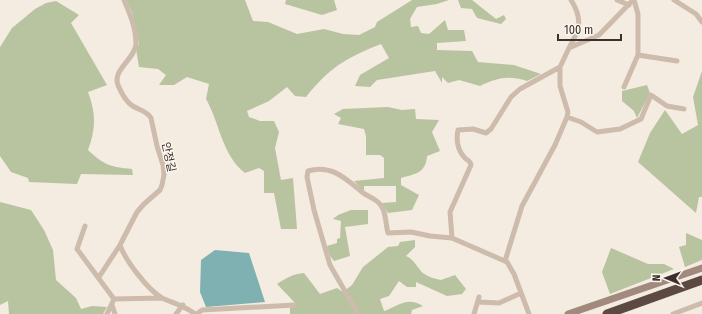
<svg xmlns="http://www.w3.org/2000/svg" width="702" height="314" font-family="'Fira Sans Condensed','Noto Sans KR',sans-serif">
<rect width="100%" height="100%" fill="#f4ebe1"/>
<path fill="#b8c4a0" d="M126,0H245L253,21L268,22L297,34L324,29L343,34L359,35L375,27L377,22L412,0H449L437,4L417,7L410,19L411,27L418,26L421,33L429,34L445,20L448,30H464L466,41L437,43V50L472,51L478,62L514,65L541,74L527,81C508,75 497,78 480,86L459,80L448,83L442,77V83L435,71L377,80L370,87L355,86L360,75L389,58L381,44C346,58 330,67 306,97L295,96L287,87L269,101L247,111L249,117L260,121H274L279,132L275,148L281,180L293,178L297,229H281L274,193H264V171L259,168L245,173C222,155 220,124 206,99L209,84L187,77L174,85H159L166,75L158,69L139,67L136,49L139,44L132,12Z
M286,0H334L337,10L322,15L285,4Z
M458,0H472L496,19L504,15L506,19L501,24L477,18L472,9L461,8Z
M56,1L79,15L71,23L107,85L88,92C96,113 96,129 88,150C104,165 110,167 132,169L133,175L81,174L77,184L29,182L28,178L11,172L0,156V47L12,28L35,9L46,3Z
M702,71V197H699L696,213L638,162L650,133L665,110L682,134L698,125L693,97Z
M647,85L650,93L637,118L634,111L622,101V91Z
M388,107L402,110L415,109L416,119L439,120L432,132L440,151L427,156C426,173 415,174 401,178V185L419,195L412,210L388,213L382,203L396,202V186H364V192L354,181L384,178V158L380,155H366V136L364,129L338,124L341,118L334,114L343,109Z
M0,202L31,210L44,230L53,250L56,280L76,298L81,309L92,306L107,307L103,314H9L8,301L0,305Z
M351,210H368V224L345,227L350,256L334,261L330,256L327,246L337,243V239L340,238L341,221L333,219L338,215Z
M686,233L702,240V260L685,267L679,247L686,245Z
M415,240V247L406,256C416,260 417,270 426,275C431,278 437,279 441,280L455,275L466,289L462,294L447,296L416,282V287H407L399,281L389,296L380,299L384,311C399,306 407,296 423,306L412,310L411,314H290V308L297,305L277,284C286,278 293,274 304,273L320,294L337,288L343,292L352,285L363,267L388,247L398,246L400,242Z
M611,248L648,264H664L674,269L610,294L602,272Z"/>
<path fill="#7fb0b2" d="M215,250L249,253L265,302L206,307L200,292L201,260Z"/>
<g fill="none" stroke-linecap="round" stroke-linejoin="round">
<path stroke="#cdbbac" stroke-width="5" d="M124,0C130,14 136,28 136,44C135,59 112,70 118,85C120,90 125,99 129,103C135,110 146,109 151,118L157,146L163,165L164,175L162,185L160,190L144,204L137,212L120,245C125,260 148,290 162,298C175,304 183,305 195,314
M617,0L629,5
M674,0L696,14L702,22
M569,48C580,29 583,19 571,0
M638,55L677,61
M624,87L638,55V14L634,0
M567,117L581,122L597,132L620,129L641,119L651,95L667,106L684,109
M85,226L77,249L114,299
M505,261L522,206L555,145L567,117L568,112L560,86V67
M99,277L120,245
M479,302L499,303L521,293
M112,305L115,314
M107,314L114,299L162,298
M176,314L183,305
M197,314L202,310L295,305
M358,314L330,265L314,210L307,177L308,171C331,164 345,178 362,192C369,198 379,199 383,209C386,216 386,226 388,233L411,232L430,236L452,238
M474,314L479,297
M529,314L514,274L507,262L452,238L450,212L471,165C470,160 468,161 465,158C457,150 456,140 458,130L473,129L486,133L491,129L511,97L520,89L560,67L569,48L599,35L633,0
M673,314L702,303"/>
<path stroke="#a18a7d" stroke-width="7" d="M568,314L702,268"/>
<path stroke="#5c4a42" stroke-width="9" d="M607,314L702,280"/>
</g>
<g text-anchor="middle" stroke-width="3" stroke-linejoin="round" paint-order="stroke">
<g font-size="11" fill="#3b302b" stroke="#fbf5ee">
<text transform="translate(169 157) rotate(78)" y="4">안정길</text>
</g>
</g>
<g transform="translate(666 278) rotate(271)" stroke="#fbf5ee" stroke-width="3" paint-order="stroke">
<path d="M0-3L7 15L0 10L-7 15Z" fill="#3b302b"/>
<text y="-6" font-size="11" font-weight="bold" text-anchor="middle" fill="#3b302b">N</text>
</g>
<path d="M558 34v6h63v-6" fill="none" stroke="#3b302b" stroke-width="2"/>
<text x="564" y="34" font-size="12" fill="#3b302b" stroke="#fbf5ee" stroke-width="3" paint-order="stroke">100 m</text>
</svg>
